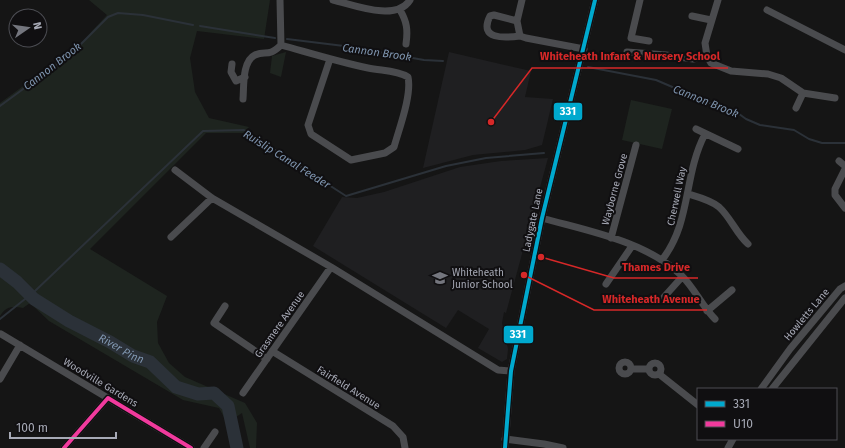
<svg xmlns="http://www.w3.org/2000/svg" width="845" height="448" font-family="'Fira Sans',sans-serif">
<rect width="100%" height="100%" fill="#151515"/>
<path fill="#1f1f21" d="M449,52L531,71L525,97L553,99L542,145L525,150L473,155L423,168Z
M548,158L506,313L504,312L502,323L508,349L507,359L502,362L478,348L489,329L458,310L446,328L313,246L342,197L357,198L384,192L460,167L501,161Z"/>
<path fill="#1e241f" d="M89,0H270L264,39L197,31L190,58L195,92L209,118L249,127L244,133H206L90,249L167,296L157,322L158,343L169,363L185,377L245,403L257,423L256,448H250L242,413L236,417L243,448H231L225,419L219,408L183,400L49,321L30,303L23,308C12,306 6,306 0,316V103L78,46L107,15Z
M286,52L281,77L270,73L272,56Z
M631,100L672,109L662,149L622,140Z"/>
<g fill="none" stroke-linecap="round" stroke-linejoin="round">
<path stroke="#2b3138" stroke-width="2" d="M200,26L275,38
M287,39L344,46L424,60L443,61
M588,67L656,80L726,110L735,111L746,119L760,125L794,130L809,139L822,143H845
M0,106L71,54L108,17L118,13L143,15L193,25
M0,319L35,291L203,131L244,130L346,196L446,166L486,158L544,153"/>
<path stroke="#2b3138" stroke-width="13" id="s1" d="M0,269L17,282L34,299L69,321L110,342L133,356L150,362L176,387L198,394L214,393L228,406L237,448"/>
<path stroke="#4a4b4e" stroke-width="7" d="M280,0L281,45
M333,0C354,5 396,22 410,0
M522,0L517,21L520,36L526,38L584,49
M640,0L631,38L649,41
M718,0L705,43L707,56L711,63L731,71L768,74L781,78L803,93L835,98
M400,10C407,22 408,30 406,44
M767,10L845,50
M692,16L711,20
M517,21L494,15L490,16C478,40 505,38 520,36
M281,45C310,53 339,62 368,68C382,71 396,70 408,77C412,95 399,129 394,147L385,153L351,160L311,134L308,125L330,59
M627,52L666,55L693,59L707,56
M232,64L231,72L236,81L245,77
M243,99C244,87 242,61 255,55C266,50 268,58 281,45
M796,108L803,93
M696,129L738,149
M839,161L845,166
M845,169L835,189V195L845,208
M175,170L212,198L331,267L498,370L511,371
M688,194C698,197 710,200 719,207C731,218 736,233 748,244
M542,218C588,231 646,241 682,276C695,289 702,306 715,319
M171,237L212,198
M611,238L636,145
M662,260C692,221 683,176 705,134
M606,284L632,246
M664,297L682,277
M225,306L214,323L267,359
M707,311L732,290
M1,334L191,448
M272,351L393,426L403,437L405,448
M619 368a6 6 0 1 1 12 0a6 6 0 1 1-12 0Z
M649 369a6 6 0 1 1 12 0a6 6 0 1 1-12 0Z
M631,369H649
M659,374L698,405
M0,379L20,345
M761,389L790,349L840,289L845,286
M772,389L845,298
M243,393L331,267
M505,439L544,444L563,448
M64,448L108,398
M204,448L215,432
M505,448L511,371L542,218L595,0
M728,448L733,439"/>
<g stroke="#100f11" stroke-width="7">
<path id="bus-1" d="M505,448L511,371L542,218L595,0"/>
</g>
<g stroke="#100f11" stroke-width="7">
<path id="bus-2" d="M64,448L108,398L191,448"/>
</g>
<use href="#bus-1" stroke="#00a9ce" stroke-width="4"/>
<use href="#bus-2" stroke="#f13a9d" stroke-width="4"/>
</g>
<defs>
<g id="school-bare" transform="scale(1.2)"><path d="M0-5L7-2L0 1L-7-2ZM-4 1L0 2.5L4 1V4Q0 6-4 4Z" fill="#74767e" stroke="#100f11" stroke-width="2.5" paint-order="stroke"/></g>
</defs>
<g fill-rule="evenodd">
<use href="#school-bare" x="440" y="278"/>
</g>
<g text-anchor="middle" stroke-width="4" stroke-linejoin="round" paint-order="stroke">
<g font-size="10" fill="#a7aab6" stroke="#100f11">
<text transform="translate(614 189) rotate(-75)" y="4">Wayborne Grove</text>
<text transform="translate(676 196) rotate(-78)" y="4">Cherwell Way</text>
<text transform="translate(532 220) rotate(-78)" y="4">Ladygate Lane</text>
<text transform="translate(806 314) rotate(-50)" y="4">Howletts Lane</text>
<text transform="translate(279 324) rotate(-55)" y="4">Grasmere Avenue</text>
<text transform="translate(101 382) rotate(31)" y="4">Woodville Gardens</text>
<text transform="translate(349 387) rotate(32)" y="4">Fairfield Avenue</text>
</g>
<g font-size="10" fill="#a7aab6" stroke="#100f11" text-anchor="start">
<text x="452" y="276">Whiteheath<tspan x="452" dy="12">Junior School</tspan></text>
</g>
<g font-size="11" font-style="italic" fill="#7f95af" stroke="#100f11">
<text transform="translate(377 52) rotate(8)" y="4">Cannon Brook</text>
<text transform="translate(52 66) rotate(-38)" y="4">Cannon Brook</text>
<text transform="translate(706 101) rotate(22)" y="4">Cannon Brook</text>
<text transform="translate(287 159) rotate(32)" y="4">Ruislip Canal Feeder</text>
<text dy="4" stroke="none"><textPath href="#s1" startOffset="146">River Pinn</textPath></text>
</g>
</g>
<path fill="none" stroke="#d62828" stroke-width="1.5" d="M491 122L532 68H728M541 257L614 278H698M524 275L594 310H707"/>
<g fill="#d62828" stroke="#100f11" stroke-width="1.5">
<circle cx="491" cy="122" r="4"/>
<circle cx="541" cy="257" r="4"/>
<circle cx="524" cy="275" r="4"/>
</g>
<g font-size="11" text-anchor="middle" font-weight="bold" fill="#d62828" stroke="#100f11" stroke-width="4" stroke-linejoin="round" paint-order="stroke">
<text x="630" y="60">Whiteheath Infant &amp; Nursery School</text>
<text x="656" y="271">Thames Drive</text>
<text x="651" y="303">Whiteheath Avenue</text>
</g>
<g stroke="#100f11" stroke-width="1.5">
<rect x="553" y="102" width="30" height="19" rx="4" fill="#00a9ce"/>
<rect x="503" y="325" width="31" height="19" rx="4" fill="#00a9ce"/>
</g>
<g font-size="11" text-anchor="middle" font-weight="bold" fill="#fff">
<text x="568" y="115">331</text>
<text x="518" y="338">331</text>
</g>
<rect x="697" y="388" width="140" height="52" fill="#100f11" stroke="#4c4d53"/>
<rect x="705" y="401" width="20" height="6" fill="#00a9ce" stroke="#4c4d53"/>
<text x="733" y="408" font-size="12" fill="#a7aab6">331</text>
<rect x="705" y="421" width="20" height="6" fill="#f13a9d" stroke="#4c4d53"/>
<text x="733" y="428" font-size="12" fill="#a7aab6">U10</text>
<g transform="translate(28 28) rotate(77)"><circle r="19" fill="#100f11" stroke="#4c4d53"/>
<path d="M0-3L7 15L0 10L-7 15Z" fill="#74767e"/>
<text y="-6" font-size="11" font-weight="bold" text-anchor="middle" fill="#a7aab6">N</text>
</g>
<path d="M10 432v6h106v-6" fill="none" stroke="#a7aab6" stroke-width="2"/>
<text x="16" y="432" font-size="12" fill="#a7aab6" stroke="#100f11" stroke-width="3" paint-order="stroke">100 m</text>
</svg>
